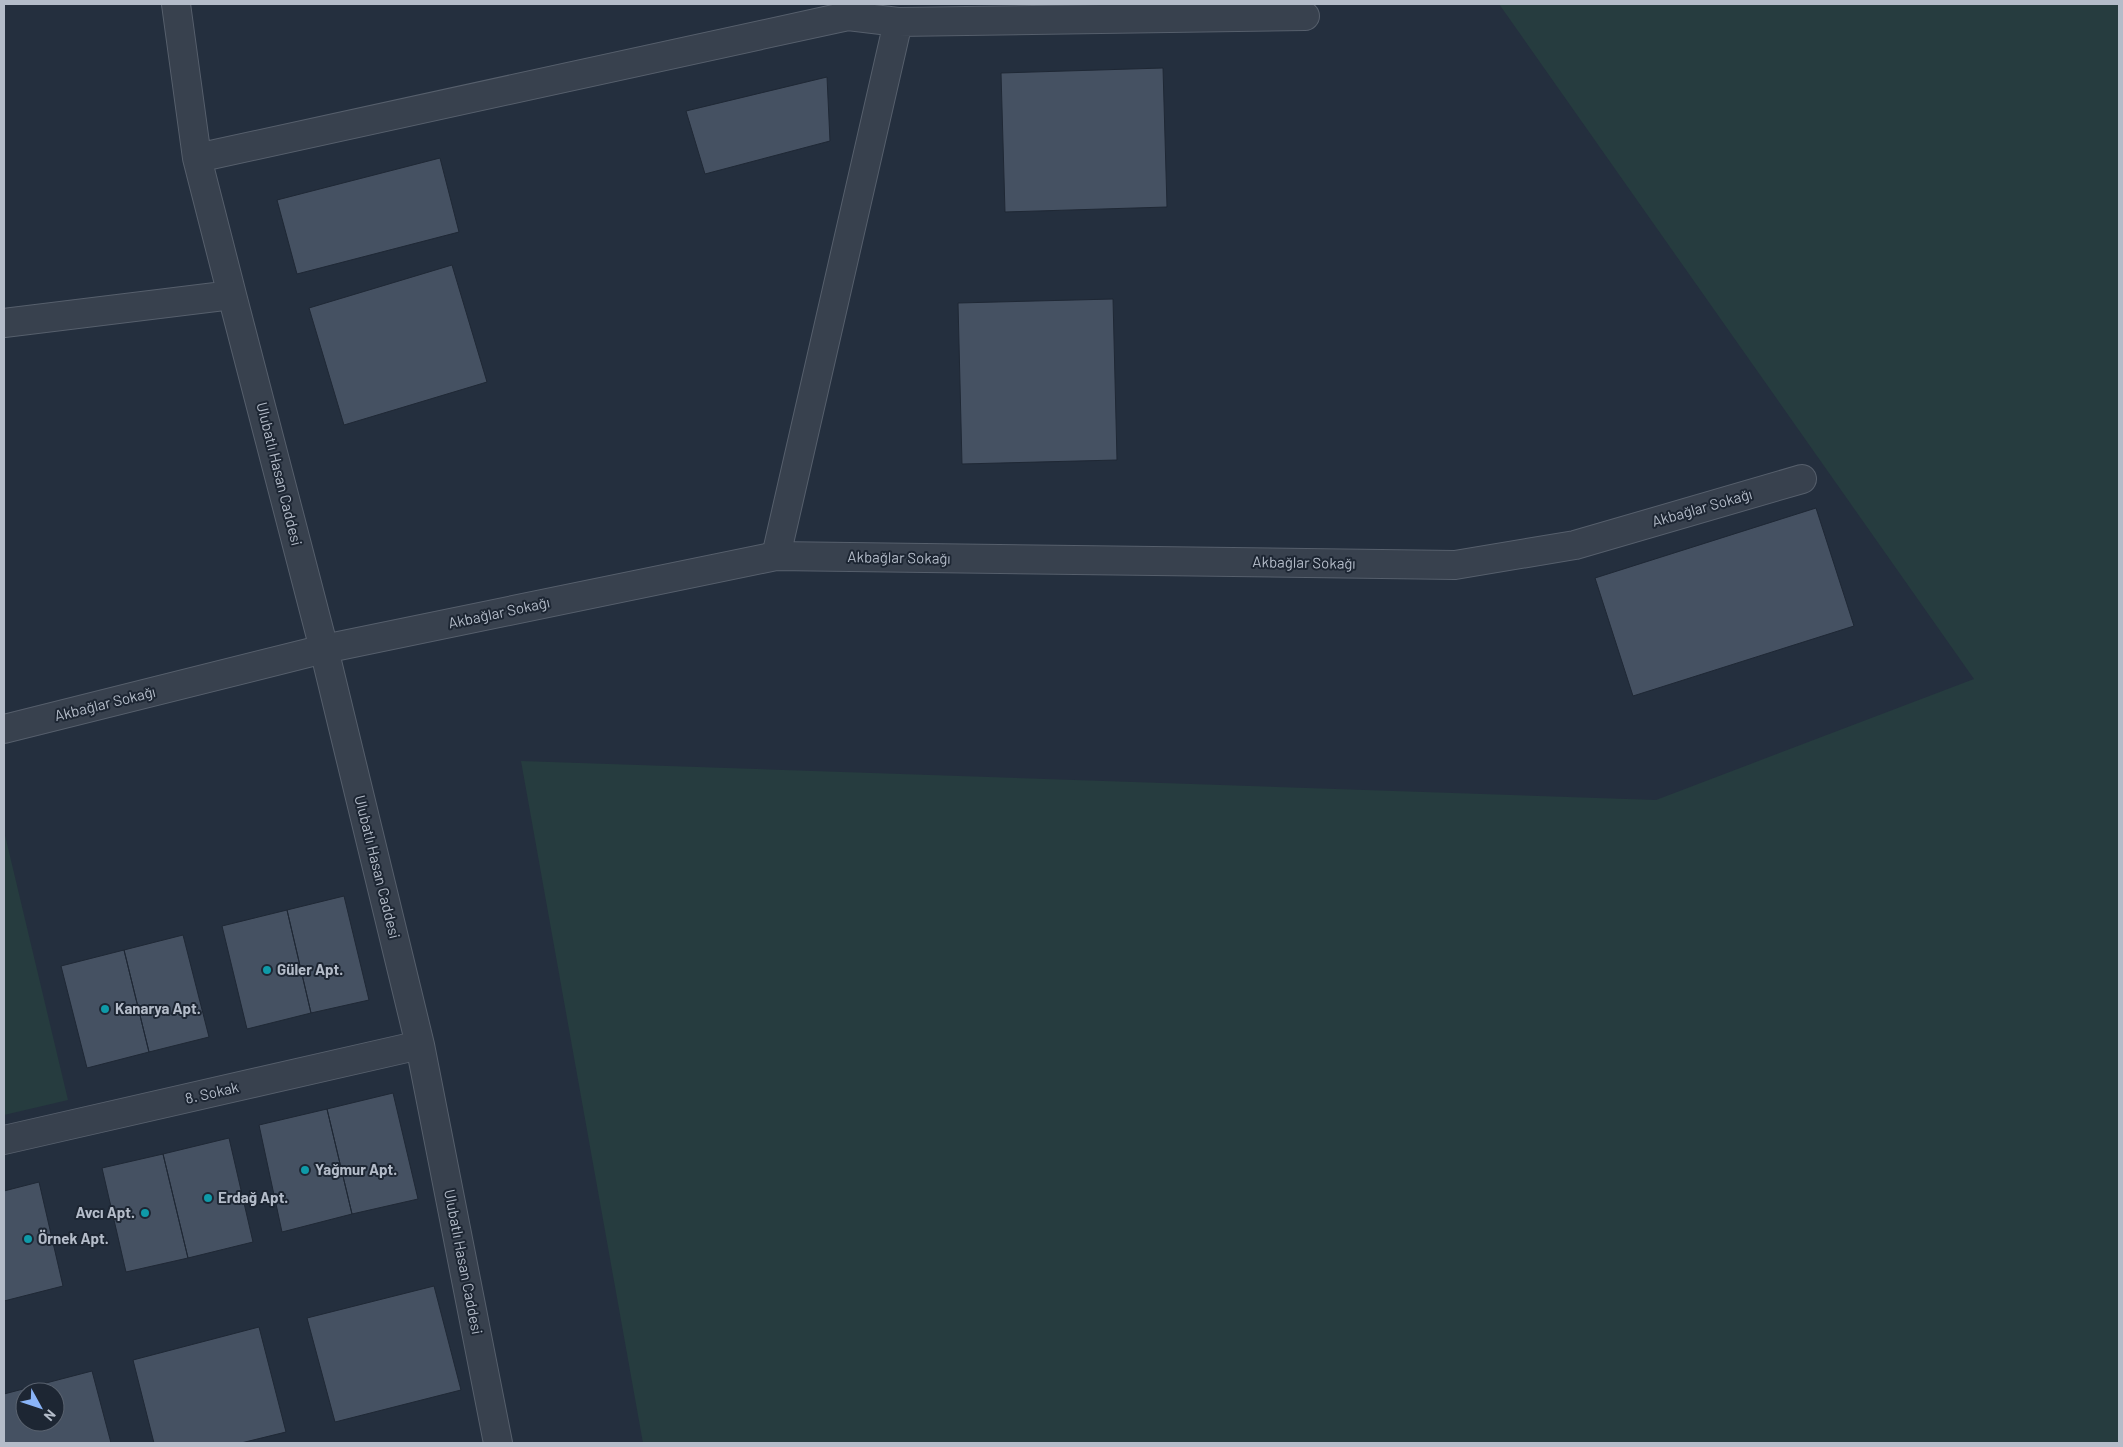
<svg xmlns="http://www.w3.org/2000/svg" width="2123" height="1447" font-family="Barlow,sans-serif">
<rect width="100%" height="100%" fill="#242f3e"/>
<path fill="#263c3f" d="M1499,4H2119V1443H643L521,761L1656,800L1974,679Z
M4,831L68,1100L4,1115Z"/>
<path fill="#455162" stroke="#1f2835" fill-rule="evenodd" d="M1163,68L1167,207L1005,212L1001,73Z
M827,77L830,141L705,174L686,111Z
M440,158L459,232L297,274L277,200Z
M452,265L487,382L344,425L309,308Z
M1113,299L1117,460L962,464L958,303Z
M1816,508L1854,626L1633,696L1595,578Z
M344,896L369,1000L311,1013L287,910Z
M287,910L311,1013L247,1029L222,926Z
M183,935L209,1037L149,1052L124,950Z
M124,950L149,1052L87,1068L61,966Z
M393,1093L418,1199L352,1214L327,1109Z
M327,1109L352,1214L282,1232L259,1125Z
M229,1138L253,1242L188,1258L163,1154Z
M163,1154L188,1258L126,1272L102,1168Z
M39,1182L63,1286L4,1301V1191Z
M434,1286L461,1390L335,1422L307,1318Z
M259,1327L286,1432L241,1443H154L133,1360Z
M92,1371L111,1443H4V1394ZM25,1392H55V1422H25Z"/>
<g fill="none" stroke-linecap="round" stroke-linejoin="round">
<g stroke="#565f6c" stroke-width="30">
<path id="minor" d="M197,158L848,16L898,22
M232,295L324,649L420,1045L498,1443
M4,323L232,295L197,158L176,4
M776,556L898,22L1305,16
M4,729L324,649L776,556L1455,565L1575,545L1802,479
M4,1140L420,1045"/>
</g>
<use href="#minor" stroke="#38414e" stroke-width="28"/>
</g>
<g fill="#0f9aa8" stroke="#1d2633" stroke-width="2">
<circle cx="267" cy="970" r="5"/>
<circle cx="105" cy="1009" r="5"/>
<circle cx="305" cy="1170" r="5"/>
<circle cx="208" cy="1198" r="5"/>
<circle cx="145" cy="1213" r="5"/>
<circle cx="28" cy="1239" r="5"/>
</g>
<g text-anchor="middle" stroke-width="4" stroke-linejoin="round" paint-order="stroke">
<g font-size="15" fill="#b4bcc9" stroke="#1d2633">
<text transform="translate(279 474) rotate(76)" y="5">Ulubatlı Hasan Caddesi</text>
<text transform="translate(1702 508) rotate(-16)" y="5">Akbağlar Sokağı</text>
<text transform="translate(899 558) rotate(1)" y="5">Akbağlar Sokağı</text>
<text transform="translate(1304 563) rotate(1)" y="5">Akbağlar Sokağı</text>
<text transform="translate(499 613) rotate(-12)" y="5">Akbağlar Sokağı</text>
<text transform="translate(105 704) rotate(-14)" y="5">Akbağlar Sokağı</text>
<text transform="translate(377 867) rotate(76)" y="5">Ulubatlı Hasan Caddesi</text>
<text transform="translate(212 1093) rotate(-13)" y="5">8. Sokak</text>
<text transform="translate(463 1262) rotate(79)" y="5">Ulubatlı Hasan Caddesi</text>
</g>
<g font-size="15" font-weight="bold" fill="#b4bcc9" stroke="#1d2633" text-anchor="start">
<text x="277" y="975">Güler Apt.</text>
<text x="115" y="1014">Kanarya Apt.</text>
<text x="315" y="1175">Yağmur Apt.</text>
<text x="218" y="1203">Erdağ Apt.</text>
<text x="135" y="1218" text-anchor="end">Avcı Apt.</text>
<text x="38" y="1244">Örnek Apt.</text>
</g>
</g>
<rect width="2123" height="1447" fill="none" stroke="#b4bcc9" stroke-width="10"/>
<g transform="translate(40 1407) rotate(130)"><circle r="24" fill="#1d2633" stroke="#59626f"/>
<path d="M0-4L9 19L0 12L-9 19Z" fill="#8ab4f8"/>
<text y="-8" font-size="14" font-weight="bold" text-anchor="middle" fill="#b4bcc9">N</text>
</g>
</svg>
